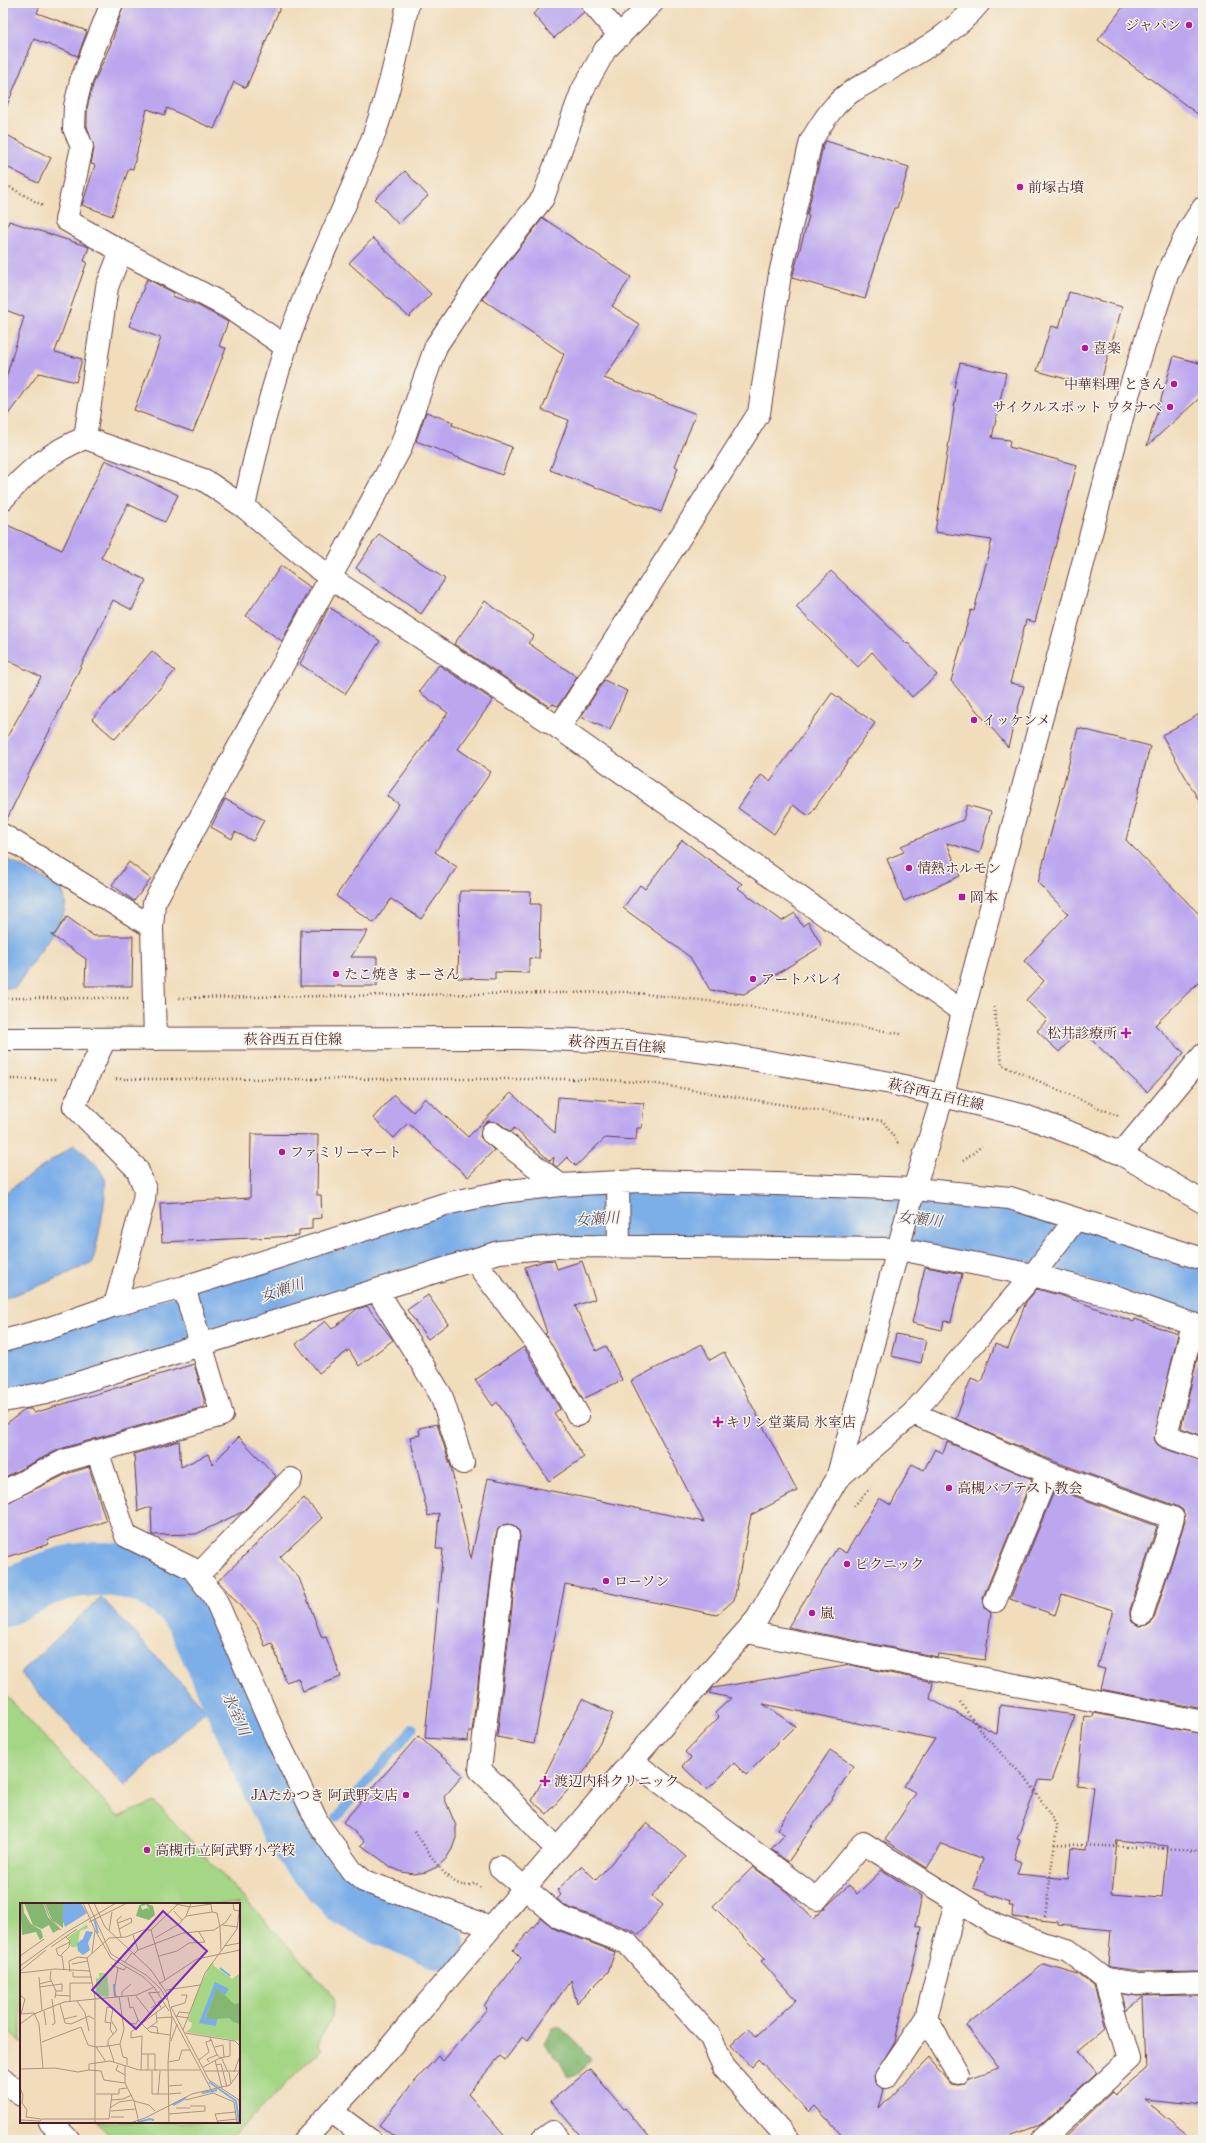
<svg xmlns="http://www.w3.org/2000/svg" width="1206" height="2143" font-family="'Old Standard TT','Noto Serif JP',serif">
<rect width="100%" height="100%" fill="#f7f3e8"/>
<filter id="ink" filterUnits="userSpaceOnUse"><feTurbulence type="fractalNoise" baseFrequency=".025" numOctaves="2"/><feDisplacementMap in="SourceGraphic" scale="8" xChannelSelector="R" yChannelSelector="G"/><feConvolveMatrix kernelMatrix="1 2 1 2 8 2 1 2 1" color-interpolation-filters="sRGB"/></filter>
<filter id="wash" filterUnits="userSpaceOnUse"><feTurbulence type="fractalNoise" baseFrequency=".012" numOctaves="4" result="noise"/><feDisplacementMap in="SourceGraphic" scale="16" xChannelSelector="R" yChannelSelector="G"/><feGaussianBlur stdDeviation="0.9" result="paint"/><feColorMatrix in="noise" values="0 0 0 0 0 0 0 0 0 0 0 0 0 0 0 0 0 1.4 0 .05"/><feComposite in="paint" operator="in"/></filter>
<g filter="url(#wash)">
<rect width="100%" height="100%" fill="#f1ddbc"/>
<path fill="#a4d685" stroke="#777a58" d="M3,1692L118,1817L155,1802L325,1986L335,2001L330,2020L318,2044L322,2049L228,2140H114L97,2122H239V1904H21V2043L3,2024Z"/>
<path fill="#83b772" stroke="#666b4e" d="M552,2028H561L578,2044L591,2060L579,2073L568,2077L560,2062L544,2043Z"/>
<path fill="#7baee8" stroke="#62668a" d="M3,857L61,887C67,903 67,908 59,923L15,988H3Z
M74,1145C85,1153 97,1164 104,1176C110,1189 96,1246 93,1262L51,1281L3,1299V1194Z
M101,1597L206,1710L125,1786L20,1673Z"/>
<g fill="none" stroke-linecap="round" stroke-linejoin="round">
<path stroke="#7baee8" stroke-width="9" d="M337,1817L413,1728"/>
<path stroke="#7baee8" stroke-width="54" d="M3,1374L62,1360L373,1259L474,1229L632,1216L875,1214L938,1221L1090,1252L1203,1289
M3,1600C19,1592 35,1582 53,1577C90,1564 138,1566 169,1592C178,1598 185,1608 192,1616L276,1802L290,1830L306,1854L347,1899L384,1919L438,1941"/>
</g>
<g id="blocks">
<path fill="#bca7ef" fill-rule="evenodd" d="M3,3H41L37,13L87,31L78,56L34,39L4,113Z
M124,3H282L246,88L234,82L214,129L167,108L165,115L147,109L133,169L129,168L112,216L82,205L95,165L91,164L94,149L87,126V108L93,85L112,41Z
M546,3H580L584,12L554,38L533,14Z
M1126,3H1203V118L1098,40Z
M3,133L51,158L38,183L3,165Z
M826,141L909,167L897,208H894L887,227L865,299L792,278L809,216L807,215L823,146Z
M405,171L428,196L398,224L375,199Z
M543,218L631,277L612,306L640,325L604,378L696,414L675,466L678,468L661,512L550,470L569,420L542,410L564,354L482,299L498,275Z
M9,221L89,247L84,261L87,262L55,352L82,359L76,382L39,373L3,421V388L24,317L3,309V239Z
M373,238L431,294L409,317L349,263Z
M147,279L174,293L172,296L197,305L228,322L219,346L226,348L193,432L134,410L161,338L129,326Z
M1069,292L1122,307L1099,388L1037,371L1051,326L1059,328Z
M1174,356L1203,364V395L1147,446Z
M960,363L1006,373L992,438L1010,440L1009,447L1077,465L1035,622L1026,620L1010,683L1024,686L1008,747L951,681L971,610L974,611L992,540L935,532L957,389L954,388Z
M426,412L453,422L452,425L512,447L502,475L416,441Z
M105,460L178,495L165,522L128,504L101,558L146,580L132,610L113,600L5,823H3V744L41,677L3,658V523L62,550Z
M379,534L445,579L421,614L356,568Z
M281,566L310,587L282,641L246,616Z
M831,571L907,644L908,643L937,675L912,697L872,652L858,667L796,607Z
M485,601L534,636L528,643L577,677L558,706L553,704L550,707L454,644Z
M329,607L380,641L345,694L300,664Z
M152,651L175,671L115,739L92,719Z
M439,665L493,700L458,749L491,772L435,852L457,867L421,919L391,899L374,923L336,896L399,804L387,796L448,713L419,692Z
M604,680L627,691L610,730L581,717Z
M832,693L875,723L809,816L793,805L774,834L738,808L761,775L770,781Z
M1203,712V808L1162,735Z
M1078,728L1150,746L1126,840L1203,918V978L1155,1025L1184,1053L1147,1092L1080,1029L1059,1052L1037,1031L1047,1020L1026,1000L1044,981L1024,961L1068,914L1038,883Z
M225,799L264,820L253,841L235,832L232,839L211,827Z
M967,805L991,812L980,853L947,843L960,876L904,901L887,859L904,852L901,846L963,820Z
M682,840L742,884L738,888L782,921L795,913L802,926L808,922L822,946L744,994L710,990L690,957L623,908L640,885L645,889Z
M129,862L151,879L134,901L112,885Z
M460,891L531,892L530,904H540L539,959L529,958V973L495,972V979L458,978Z
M67,917L94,936H133L132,986H85L86,959L51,935H54Z
M301,930L368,931L351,957H377V986H300Z
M511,1093L555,1133L558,1097L644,1103L642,1128H637L636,1140L605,1138L576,1166L567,1157L557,1167L553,1164L554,1157L550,1161L514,1128L511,1132L499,1123L488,1121L482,1126L480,1137L494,1150L468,1177L408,1123L394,1138L373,1118L394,1095L413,1112L425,1098L468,1137Z
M251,1134L318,1135L317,1195H321L322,1218L312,1219V1229L299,1230V1236L162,1242L160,1203L250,1198Z
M554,1260L557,1269L582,1261L595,1299L575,1306L596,1351L606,1346L622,1380L583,1399L545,1334L547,1333L525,1267L544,1261Z
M925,1267L962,1274L951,1322L944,1321L942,1330L912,1323Z
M1037,1289L1063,1296L1134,1322L1135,1319L1178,1334L1154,1439L1157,1444L1162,1448L1203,1461V1709L1100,1689L1105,1669L1097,1667L1113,1610L1062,1594L1055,1615L1010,1599L1055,1489L1157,1526L1130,1610V1616L1132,1622L1139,1626L1150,1624L1154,1618L1185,1521L1183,1510L1177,1506L1053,1461L956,1419L971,1378L981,1382L995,1344L1008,1349L1026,1302Z
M428,1295L448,1324L428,1339L407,1310Z
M367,1306L393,1340L359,1366L349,1350L319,1373L296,1344L325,1321L332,1329L357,1309Z
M896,1334L926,1340L921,1363L891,1356Z
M1201,1343H1203V1436L1181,1428Z
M702,1344L710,1360L724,1352L797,1491L751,1515L734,1600L717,1615L565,1584L534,1744L497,1737L520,1537L519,1531L515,1526L509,1524L503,1525L498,1529L496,1535L472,1732H469L468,1741L425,1738L443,1549H436L439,1513L428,1516L410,1437L420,1435L419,1428L437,1424L451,1467L471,1559L488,1478L704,1522L631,1381Z
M524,1347L560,1409L554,1413L584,1457L549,1481L497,1402L493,1406L475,1380Z
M194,1364L204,1399V1407L60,1449L3,1478V1426L26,1409H31L34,1413Z
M239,1437L276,1476L242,1512L196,1534L152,1535L151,1507L138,1511L134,1454L179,1441L181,1467L208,1454L212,1464Z
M947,1442L1032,1479L983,1597L985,1608L991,1613L985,1660L939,1654L938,1657L788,1627L837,1548L846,1553L879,1498L891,1505L912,1464L924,1470L935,1449L943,1453Z
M89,1467L106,1521L47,1540L49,1544L3,1558V1504L69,1473Z
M304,1498L322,1518L280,1557L299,1578L322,1638L326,1637L341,1677L303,1691L298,1678L286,1682L272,1643L265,1646L257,1625L218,1581Z
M851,1665L933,1682L930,1699L997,1734L1000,1705L1075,1715L1051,1781L1039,1780L1017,1839L1020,1840L1014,1859L1021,1862L1017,1874L1068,1879L1071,1848L1086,1850L1094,1787L1077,1785L1084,1716L1093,1717L1094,1713L1203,1734L1201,1970L1139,1971L1110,1967L1108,1965L1111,1930L1058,1925V1922L1012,1917L1013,1906H1009L1010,1902L973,1888L983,1859L942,1844L927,1868L885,1840L916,1793L904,1786L935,1739L763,1704L795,1726L746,1775L734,1763L707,1790L682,1766L691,1758L685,1752L719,1717L715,1713L731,1698L709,1693L713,1688ZM1117,1840L1167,1846L1162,1898L1112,1894Z
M582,1699L613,1714L588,1767L547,1814L532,1801Z
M418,1736L463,1775L444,1797L456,1826V1838L452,1849L446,1859L437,1867L426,1872L414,1874L402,1872L391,1867L361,1845L365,1841L343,1822Z
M830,1750L854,1766L788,1862L771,1849L785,1835L777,1829Z
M647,1823L686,1857L652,1896L663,1905L639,1935L633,1931L565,1906L557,1899L561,1895L557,1890L582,1866L596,1880Z
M753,1867L787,1892L813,1919L849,1885L857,1894L882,1870L922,1896L916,1925L922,1927L895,2041L874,2076L875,2083L884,2089L879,2109L929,2058L951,2085L958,2086L965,2085L970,2078L999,2068L966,2025L1044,1964L1078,1974L1094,1986L1106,2027L1078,2051L1096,2073L1040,2125L998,2140H846L815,2106L809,2112L758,2059L751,2067L731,2045L749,2028L756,2036L796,2000L761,1961L765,1958L713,1906Z
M541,1918L555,1929L615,1952L608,1972L577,2003L571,1980L528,2040L523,2036L505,2060L500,2056L468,2094L508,2140H399L379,2125L408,2089L438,2056L443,2061L487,2009L484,2006L521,1958L513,1950Z
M1123,1994L1138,1996L1199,1995V1997L1203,1998V2105L1144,2099L1194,2140H1062L1112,2092L1115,2095L1146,2069L1143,1997L1127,2010Z
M590,2069L624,2109L625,2108L652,2140H584L551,2101Z"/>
</g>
</g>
<g filter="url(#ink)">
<use href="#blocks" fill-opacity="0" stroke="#633c41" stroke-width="1"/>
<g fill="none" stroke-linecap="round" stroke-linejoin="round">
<g stroke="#633c41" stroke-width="24">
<path id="street" d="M592,3L620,36
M121,251L228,307L286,347
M85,438L107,287L121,251L66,220L82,147L74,128L75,106L81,81L112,3
M559,728L759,413L780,274L811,141C818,129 825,117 835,106C846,93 861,86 875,78C911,56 952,36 979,3
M3,835L152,927L155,1039
M152,927L154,903L400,449L436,346L488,268L543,198L582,91L605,50L652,3
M105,1039L74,1106L137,1169L145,1189L144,1200L115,1305
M492,1133L560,1185
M1121,1154L1203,1055
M618,1182L619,1246
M474,1260L539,1346L578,1415
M377,1290L441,1395L463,1463
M1193,1324L1166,1436L1203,1449
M3,1341L47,1329L115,1305L184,1287L445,1204L502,1192L560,1185L640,1181L776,1184L914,1189L1010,1198L1203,1259
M3,1401L46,1393L499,1252L568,1246L899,1249L1033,1275L1120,1298L1203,1328
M913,1413L1048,1473L1173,1518L1142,1614
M97,1451L126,1536L193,1569L215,1598L276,1737L319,1825L352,1871L364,1881L491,1927
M837,1479L913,1413L1033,1275L1075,1220
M3,1492L64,1461L222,1415L184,1287
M508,1536L480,1770L507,1796L556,1849
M198,1575L291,1479
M995,1601L1048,1473
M747,1632L1203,1722
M632,1761L817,1899L863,1843L995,1925L1042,1943L1068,1950L1105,1979L1138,1984L1203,1982
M500,1867L559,1917L627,1943L710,2036L724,2067L789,2140
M956,1902L926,2018L958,2074
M886,2077L926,2018
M3,2079L21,2095
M331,2111L370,2140
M50,2122L69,2140
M542,2140L553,2132L559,2140
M1042,2140L1129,2059L1105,1979"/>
</g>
<g stroke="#633c41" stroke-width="24">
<path id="secondary" d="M3,499C27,472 51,451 85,438L204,480L244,507L330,578L559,728L963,1012
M244,507C255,454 269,398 286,347C310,275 346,208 373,137C389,94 399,48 408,3
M3,1039L518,1038L627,1042L722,1054L891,1083L1025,1116L1089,1140L1121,1154L1203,1202
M304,2140L380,2059L632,1761L757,1619L837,1479L914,1189L943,1095L963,1012L1128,395L1167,275L1188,231L1203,208"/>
</g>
<path stroke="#633c41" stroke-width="2.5" stroke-dasharray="1 3" stroke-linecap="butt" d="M3,183L43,206
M3,998H128
M179,998L626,992L736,1004L901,1034
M994,1007L1002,1065L1118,1116
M3,1079H57
M116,1079H594L650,1083L883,1121L899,1145
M963,1161L982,1146
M854,1506L870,1488
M960,1702L984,1735L1031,1785L1057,1826L1045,1917
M415,1831C425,1846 451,1897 475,1883L480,1887
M1054,1844L1203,1850"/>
<use href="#street" stroke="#fff" stroke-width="22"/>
<use href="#secondary" stroke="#fff" stroke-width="22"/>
</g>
</g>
<g fill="#b5179e" stroke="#f7f3e8" stroke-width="1.5">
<circle cx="1189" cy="25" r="4"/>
<circle cx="1020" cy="187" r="4"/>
<circle cx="1085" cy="348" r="4"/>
<circle cx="1174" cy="384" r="4"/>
<circle cx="1170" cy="407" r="4"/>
<circle cx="974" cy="720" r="4"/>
<circle cx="909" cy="868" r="4"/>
<rect x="958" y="893" width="8" height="8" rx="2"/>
<circle cx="336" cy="974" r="4"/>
<circle cx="753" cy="979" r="4"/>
<path d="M1124 1027h4v4h4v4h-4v4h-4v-4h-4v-4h4z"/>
<circle cx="282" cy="1152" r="4"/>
<path d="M716 1416h4v4h4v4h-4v4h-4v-4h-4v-4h4z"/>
<circle cx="949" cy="1488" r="4"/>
<circle cx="847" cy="1564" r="4"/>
<circle cx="606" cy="1581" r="4"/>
<circle cx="812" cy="1613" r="4"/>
<path d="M543 1775h4v4h4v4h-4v4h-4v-4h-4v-4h4z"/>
<circle cx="406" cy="1795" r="4"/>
<circle cx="147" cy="1850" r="4"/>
</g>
<g text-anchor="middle" stroke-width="3" stroke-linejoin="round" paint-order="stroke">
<g font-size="14" fill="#4a1f2b" stroke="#f7f3e8" text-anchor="start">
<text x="1181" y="30" text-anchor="end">ジャパン</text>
<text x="1028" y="192">前塚古墳</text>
<text x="1093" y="353">喜楽</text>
<text x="1166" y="389" text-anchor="end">中華料理 ときん</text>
<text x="1162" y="412" text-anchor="end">サイクルスポット ワタナベ</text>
<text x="982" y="725">イッケンメ</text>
<text x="917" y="873">情熱ホルモン</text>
<text x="970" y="902">岡本</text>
<text x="344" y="979">たこ焼き まーさん</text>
<text x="761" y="984">アートバレイ</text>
<text x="1117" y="1038" text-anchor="end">松井診療所</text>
<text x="290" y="1157">ファミリーマート</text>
<text x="726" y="1427">キリン堂薬局 氷室店</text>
<text x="957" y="1493">高槻バプテスト教会</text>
<text x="855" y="1569">ピクニック</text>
<text x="614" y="1586">ローソン</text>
<text x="820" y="1618">嵐</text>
<text x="554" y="1786">渡辺内科クリニック</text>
<text x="398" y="1800" text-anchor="end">JAたかつき 阿武野支店</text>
<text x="155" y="1855">高槻市立阿武野小学校</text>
</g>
<g font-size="14" fill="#4a1f2b" stroke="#f7f3e8">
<text x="293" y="1044">萩谷西五百住線</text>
<text transform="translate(617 1044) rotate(4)" y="5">萩谷西五百住線</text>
<text transform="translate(936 1094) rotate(13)" y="5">萩谷西五百住線</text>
</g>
<g font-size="15" font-style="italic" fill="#5b516d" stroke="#f7f3e8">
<text transform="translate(597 1219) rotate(-4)" y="5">女瀬川</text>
<text transform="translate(920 1219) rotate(7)" y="5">女瀬川</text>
<text transform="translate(282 1290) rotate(-18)" y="5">女瀬川</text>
<text transform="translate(236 1714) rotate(66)" y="5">氷室川</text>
</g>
</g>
<g transform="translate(20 1903)">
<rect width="220" height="220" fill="#f1ddbc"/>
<path d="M67,21L68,25L60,28L57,44H51L48,34ZM193,60L194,63L212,76L220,70V138L166,129L171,125L172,120L168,118L175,94L190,62ZM79,70H87L89,92L87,94L76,92V75H79Z" fill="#a4d685"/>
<path d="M0,0H3L4,10L11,21L21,27L23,34L20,37L16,29L2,32ZM4,0H23L28,14L40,26L33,30L29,22L22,26L13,22ZM25,0H44L43,25L32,17ZM123,0L126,2L121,3L122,7L127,5L130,7L125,0L133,3L135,12L129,17L116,13L119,3ZM197,84L214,101L220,100V121L213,119L209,115L185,117Z" fill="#83b772"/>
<path d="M44,0H61L67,10L45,24L42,15ZM66,28L73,29L68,40L70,47L63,52L58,48L57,40L63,36ZM195,79L209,86L205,92L197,85L185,116H197L196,123L179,120Z" fill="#7baee8"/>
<path fill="none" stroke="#7baee8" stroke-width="2" d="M74,16L78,30M200,65L210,73M94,81L95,94M189,179L216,198L219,220M182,190L197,187M153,202L166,195M118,219L130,216L134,217"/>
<path fill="none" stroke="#ae9182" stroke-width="1" d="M24,0L30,15L41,27M63,0L75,27L72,50M68,0L91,51L126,72L140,85L147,97M74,0L85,24L131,67L146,89L152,114L148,159L149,220M151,0L170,4L191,1M213,0L214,7L220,8M154,8L162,17M192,9L197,10L200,24M166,13L192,9L191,1M69,19L107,0M98,20L111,15L112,19L99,26M202,22L218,24M200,24L201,47M75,27L91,55L122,73L134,84L149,108M131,27L145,77M89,28L92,9M113,32L118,47L114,51M101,34L97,17L102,13M135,35L159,21L166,13L171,0M204,43L220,40M31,44L57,26M118,47L163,30L194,27L206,19L211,11M41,52L49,44L50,38L45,33M0,53L24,36M139,53L157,48L169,40L185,39L179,29M104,60L112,50M52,61L68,58M91,62L104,67L106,64M0,63L47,29L96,0M44,67L42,53L38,52L36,46L50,39M0,68L26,47M31,68L30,75L36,88L35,95M50,69L49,58L58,54L67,55M53,69V74H72M0,70L35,66L70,68M19,74L22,108M19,81L31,78M139,81L177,56L220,47M19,84L42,81V88H36M146,87L180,82M128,90L140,89M129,90L136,102L131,105M35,92L50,93M99,93L104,126L100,141L103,154L107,155V162M116,93L131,112M102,94V89L111,81M108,94L110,105L113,104L118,117L130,129L150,132M97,95L94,88L98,65M32,96L35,120L32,122M50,98V80H73M57,98L65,110L69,128M40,101L45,120L51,121L69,113L74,116M151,104L189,177L219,197L220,210M151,104L165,100L167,92H161M141,105L138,99L143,96M24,108L26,122M0,111L14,110L19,121L23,165M1,111L5,96L1,93M152,113L193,190L214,199L217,220M155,113L169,115M157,113L159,109L170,110M137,115L152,114M44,116L57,113M91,119L90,126L93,131M108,120L116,121L118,117M0,121L14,111L44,99L117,92L134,84M131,123L137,124L138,131M127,126L137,119L136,110L146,102M163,127L185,70L217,26L220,0M165,130L215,138L220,143M190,134L197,152L202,156L208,169M0,135V176M151,138L157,121M22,139L61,124L68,142L76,144L86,159M88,143L100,141M89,143L94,159M76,144L88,143V137L97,127L91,117L93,105L87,104L85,119L91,120M195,144L203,142L204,154M122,151H135V168M179,157L189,149L186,139L192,137M195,157L202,185M148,159L159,157L162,147H170M189,159L187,156L197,152M98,162L96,167L105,172M105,162V180M196,162L201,161L207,184M183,164L200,155L210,153V137M0,166L35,165L58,169L69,167V161L90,158L119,167H180M69,167L81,168L84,177L105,180L114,198L129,202L135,208M121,167L122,133L111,135V129L138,108M128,167V151M132,168V191H149M185,168H220M209,169L211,181M214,169L220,153M148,183L162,182M0,185L3,192L2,200L7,207L6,214L21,216M92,191H99V186L107,185M149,191L161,190M138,192L140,168M92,197L103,196L112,192M166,197L193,190M114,198L119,220M90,205L99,199L113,197M156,205H170M91,208L116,206M149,211L185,208V203H170M91,214H104M198,218L217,216M0,220L1,217L20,218L22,216H89L92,191H76M75,220V94L67,55L89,35L106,34L123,27H131L159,0M110,220L125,215L172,191L210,182L220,168M198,220L195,211L216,209"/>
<path fill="#7b2cbf" fill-opacity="0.15" stroke="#7b2cbf" stroke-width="2" d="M143,8L187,48L116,126L72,87Z"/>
<rect width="220" height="220" fill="none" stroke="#4a1f2b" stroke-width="2"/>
</g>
<rect width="1206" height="2143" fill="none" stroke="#f7f3e8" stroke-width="16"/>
</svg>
